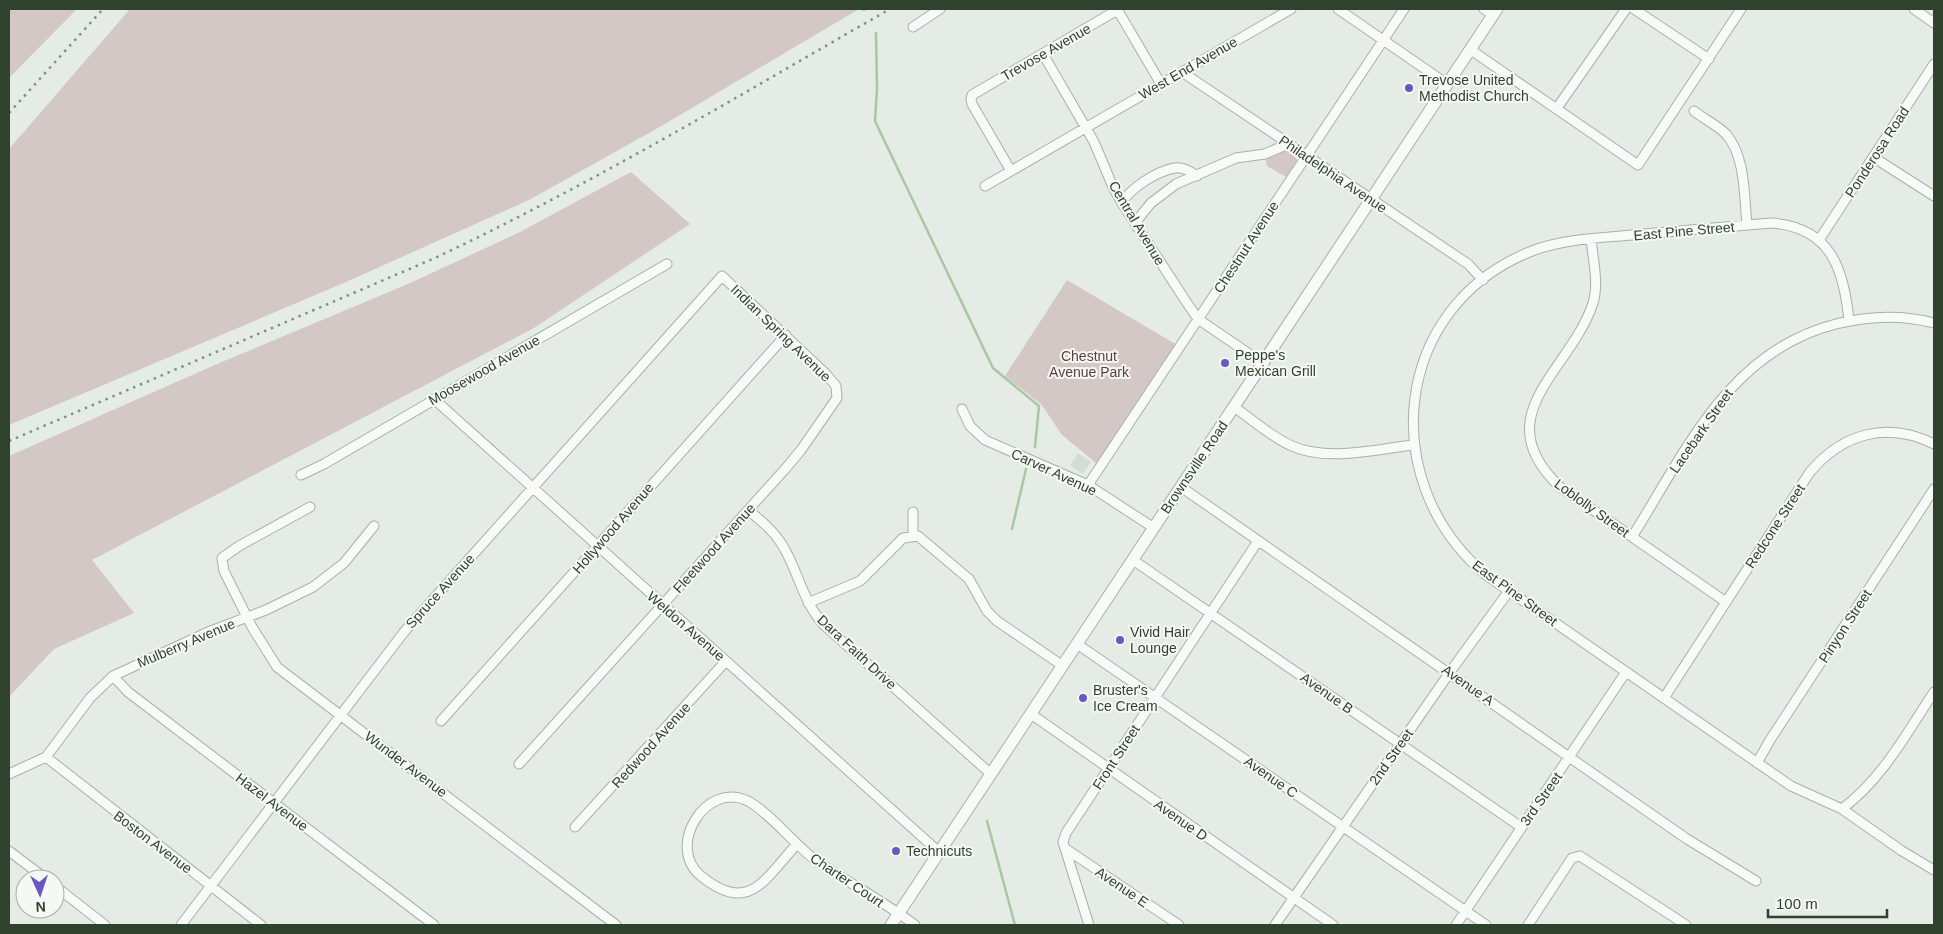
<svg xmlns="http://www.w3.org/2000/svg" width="1943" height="934" font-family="Helvetica,sans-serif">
<rect width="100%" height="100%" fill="#e5ebe5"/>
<path fill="#d4ddd3" d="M1078,453L1091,462L1083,474L1070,465Z"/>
<path fill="#d4c8c7" d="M9,9H77L9,78Z
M130,9H859L658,128L529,200L346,282L9,425V149Z
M1287,150L1293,153L1297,160L1286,177L1267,166L1265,157Z
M631,172L690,224L534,328L92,560L134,613L54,649L9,697V456L217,364L408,284L520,232Z
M1067,280L1177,345L1097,464L1061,434L1042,405L1005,376Z"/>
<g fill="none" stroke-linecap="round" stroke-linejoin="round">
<path stroke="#aac7a4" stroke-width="2.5" d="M863,9L864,10
M876,33L877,89L875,121L993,368L1039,406L1035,447
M1012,529L1026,469
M987,821L1015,925"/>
<g stroke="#a7b2a7" stroke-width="11">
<path id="minor" d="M1117,9L1161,84
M1338,9L1447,84
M1484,9L1493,15
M1634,9L1709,59
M1914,9L1934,23
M913,27L940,9
M1471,50L1638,165L1741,9
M1043,54L1094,142L1113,187L1122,203L1187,303L1198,319L1264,364
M1182,72L1468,264L1483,280
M1557,108L1626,9
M1694,111C1704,119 1717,125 1726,134C1746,157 1744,197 1747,225
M1873,157L1934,196
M1011,171L972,104L971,99L972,95L1119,9
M985,186L1291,9
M1122,203C1130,188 1157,171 1175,168C1183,167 1190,171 1197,176
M1137,227L1138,219L1151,203L1176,184L1236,158L1265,154L1288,144
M1591,239C1593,259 1599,284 1593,303C1571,371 1484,415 1560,487L1726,602
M1819,240L1934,64
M1849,321C1844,269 1831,227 1771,223C1725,227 1679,231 1632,235C1599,238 1563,239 1532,251C1392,306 1375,482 1486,575L1791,786L1842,809L1902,851L1934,870
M434,399L939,852
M1234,407C1253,420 1271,437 1292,446C1328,462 1376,449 1414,445
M962,409L970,426L985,440L1088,485L1154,528
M301,475L324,464L667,264
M1088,485L1404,9
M1181,487L1687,839L1756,881
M310,507L239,546L222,558L224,571L252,627L277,667L616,925
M748,510C760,520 772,529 781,543C798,569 802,601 824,625L991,774
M913,535V512
M1632,537C1686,451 1729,351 1836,324C1868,316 1903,315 1934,323
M1133,560L1521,827
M808,603L860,581L903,538L918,536L969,579L987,611L997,621L1063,666
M1077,644L1486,925
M113,676L128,692L434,925
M1664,698L1810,472C1843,433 1887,421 1934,444
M1031,714L1333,925
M441,721L786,335
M46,757L261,925
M1757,763L1770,740L1934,489
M9,774L46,757L90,698L113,676L208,632L266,610L313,587L344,563L374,526
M1842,809C1883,778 1906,734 1934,692
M575,827L726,661
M797,844C764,880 749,915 701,876C665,847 706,780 748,801C770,813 793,843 814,859C847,882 883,901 915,925
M1066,849L1179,925
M9,851L46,879
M55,886L105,925
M181,925L404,632L722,276L826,374L836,386L837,398L801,450L786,468L519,764
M1089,925L1063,842L1066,833L1258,541
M1275,925L1450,672L1509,591
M1456,925L1626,672
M1528,925L1572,858L1580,856L1686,925"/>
</g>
<g stroke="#a7b2a7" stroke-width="13">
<path id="tertiary" d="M891,925L1497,9"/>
</g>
<use href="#minor" stroke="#f7faf7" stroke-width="9"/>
<use href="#tertiary" stroke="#f7faf7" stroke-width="11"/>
<path stroke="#819380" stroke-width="2.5" stroke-dasharray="2.5 5" stroke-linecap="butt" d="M9,113L103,9
M9,441L435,258C592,184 740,95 890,9"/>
</g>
<g fill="#6957c2" stroke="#f5f8f4" stroke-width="2">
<circle cx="1409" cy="88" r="5"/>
<circle cx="1225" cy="363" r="5"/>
<circle cx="1120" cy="640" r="5"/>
<circle cx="1083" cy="698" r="5"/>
<circle cx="896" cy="851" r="5"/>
</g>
<g text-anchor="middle" stroke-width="4" stroke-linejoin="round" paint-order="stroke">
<g font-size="14" fill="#2f422e" stroke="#f5f8f4">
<text transform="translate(1046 52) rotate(-30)" y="5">Trevose Avenue</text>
<text transform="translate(1188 68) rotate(-30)" y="5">West End Avenue</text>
<text transform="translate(1877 152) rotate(-57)" y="5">Ponderosa Road</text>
<text transform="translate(1333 174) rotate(34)" y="5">Philadelphia Avenue</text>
<text transform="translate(1137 223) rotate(59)" y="5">Central Avenue</text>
<text transform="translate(1684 231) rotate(-5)" y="5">East Pine Street</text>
<text transform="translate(1246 247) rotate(-57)" y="5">Chestnut Avenue</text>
<text transform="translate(781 333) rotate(44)" y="5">Indian Spring Avenue</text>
<text transform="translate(484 370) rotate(-30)" y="5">Moosewood Avenue</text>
<text transform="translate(1701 431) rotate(-55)" y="5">Lacebark Street</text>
<text transform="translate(1194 467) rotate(-56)" y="5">Brownsville Road</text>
<text transform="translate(1054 472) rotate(25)" y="5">Carver Avenue</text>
<text transform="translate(1592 508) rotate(36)" y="5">Loblolly Street</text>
<text transform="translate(1775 526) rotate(-57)" y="5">Redcone Street</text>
<text transform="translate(613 528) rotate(-49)" y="5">Hollywood Avenue</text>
<text transform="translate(714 548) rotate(-48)" y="5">Fleetwood Avenue</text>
<text transform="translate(440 591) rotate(-48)" y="5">Spruce Avenue</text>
<text transform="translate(1515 593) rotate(36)" y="5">East Pine Street</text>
<text transform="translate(686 626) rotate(41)" y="5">Weldon Avenue</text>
<text transform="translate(1845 626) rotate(-57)" y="5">Pinyon Street</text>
<text transform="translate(186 643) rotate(-23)" y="5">Mulberry Avenue</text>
<text transform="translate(857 652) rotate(43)" y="5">Dara Faith Drive</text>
<text transform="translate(1468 685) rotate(35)" y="5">Avenue A</text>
<text transform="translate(1327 693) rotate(35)" y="5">Avenue B</text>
<text transform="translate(651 745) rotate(-48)" y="5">Redwood Avenue</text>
<text transform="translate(1116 757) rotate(-57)" y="5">Front Street</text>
<text transform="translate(1391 757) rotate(-55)" y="5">2nd Street</text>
<text transform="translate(406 764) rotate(37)" y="5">Wunder Avenue</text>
<text transform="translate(1271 777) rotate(35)" y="5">Avenue C</text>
<text transform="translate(1541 799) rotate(-55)" y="5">3rd Street</text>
<text transform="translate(272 802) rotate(37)" y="5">Hazel Avenue</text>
<text transform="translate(1181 820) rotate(35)" y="5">Avenue D</text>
<text transform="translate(153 842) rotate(37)" y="5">Boston Avenue</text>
<text transform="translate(847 880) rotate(34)" y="5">Charter Court</text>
<text transform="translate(1122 887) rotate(34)" y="5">Avenue E</text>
</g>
<g font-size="14" fill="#2f422e" stroke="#f5f8f4" text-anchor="start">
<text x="1419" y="85">Trevose United<tspan x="1419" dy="16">Methodist Church</tspan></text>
<text x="1235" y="360">Peppe's<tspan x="1235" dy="16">Mexican Grill</tspan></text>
<text x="1130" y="637">Vivid Hair<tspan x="1130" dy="16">Lounge</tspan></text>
<text x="1093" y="695">Bruster's<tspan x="1093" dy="16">Ice Cream</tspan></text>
<text x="906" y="856">Technicuts</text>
</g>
<g font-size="14" fill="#5d403c" stroke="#f5f8f4">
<text x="1089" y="361">Chestnut<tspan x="1089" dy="16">Avenue Park</tspan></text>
</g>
</g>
<rect width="1943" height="934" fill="none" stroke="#2f422e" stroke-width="20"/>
<g transform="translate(40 894) rotate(177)"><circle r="24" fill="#f5f8f4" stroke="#a6afa5"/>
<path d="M0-4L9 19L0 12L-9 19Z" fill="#6957c2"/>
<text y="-8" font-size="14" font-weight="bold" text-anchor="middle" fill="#2f422e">N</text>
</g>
<path d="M1768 909v8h119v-8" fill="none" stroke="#2f422e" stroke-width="2.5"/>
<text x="1776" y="909" font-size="15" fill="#2f422e" stroke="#f5f8f4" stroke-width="4" paint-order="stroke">100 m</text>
</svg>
